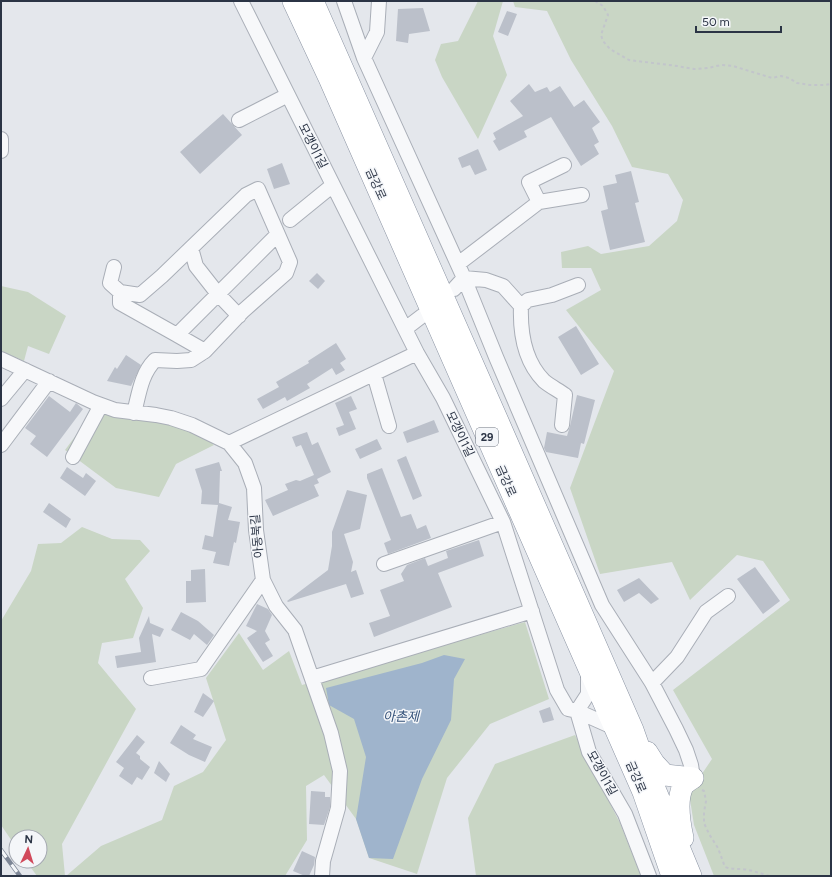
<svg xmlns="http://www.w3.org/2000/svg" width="832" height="877" font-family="Figtree,'Noto Sans KR',sans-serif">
<rect width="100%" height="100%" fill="#e4e7ec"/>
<path fill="#c9d6c5" d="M478,1H503L493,36L507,75L478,139L442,77L435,60L441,44L458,41Z
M513,1H831V876H714L694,825L689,793L712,759L673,690L790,600L763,561L737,555L690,600L672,562L600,574L570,488L614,371L566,310L601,290L591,268H562L561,252L588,246L601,254L649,246L677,221L683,200L668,174L632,167L612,126L571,60L547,11L515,7Z
M1,286L28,292L66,316L49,354L28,346L24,361L1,351Z
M94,411L146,419L196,431L214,445L176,464L159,497L116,488L65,450Z
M82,527L112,539L140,540L150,551L125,579L143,608L133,638L102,643L98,663L136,709L62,844L65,876H37L26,861H40V837H16V847L1,825V621L31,571L38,544L61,543Z
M525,622L549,699L490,724L447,778L417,874L369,858L356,819L324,775L306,786L307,840L285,876H66L101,846L162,820L174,786L203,772L226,740L206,678L239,633L263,670L289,651L302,685Z
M575,735L620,823L641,876H476L468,818L495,764Z"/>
<path fill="#9fb4cc" d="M444,655L465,659L454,679L451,720L422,779L393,859L369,858L356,819L366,757L354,719L329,705L326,688L422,663Z"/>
<path fill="#bbc0ca" d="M423,8L430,31L409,34L408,43L396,41L398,9Z
M507,11L517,14L508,36L498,32Z
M529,84L535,92L547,87L550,92L560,86L574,107L584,100L600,122L592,128L599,142L594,145L599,154L581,166L551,117L524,131L527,137L499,151L493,141L496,139L493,133L523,116L510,101Z
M223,114L242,135L200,174L180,152Z
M478,149L487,170L475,175L470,165L462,168L458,158Z
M282,163L290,184L274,189L267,169Z
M631,171L639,202L635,203L645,242L610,250L601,211L608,209L603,186L617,183L615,175Z
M317,273L325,281L318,289L309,281Z
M576,326L599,364L581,375L558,337Z
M336,343L346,359L340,363L345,370L336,375L332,368L307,384L310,388L287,401L285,397L263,409L257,399L279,387L276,382L309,363L308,361Z
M126,355L141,365L131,386L107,381L115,367L117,369Z
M577,395L595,400L584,444L581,443L578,458L546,452L544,448L547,432L567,436L570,426Z
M49,396L70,412L76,403L83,409L47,457L30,444L36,436L25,428Z
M351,396L357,409L349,412L356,429L339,436L336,428L344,425L335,403Z
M434,420L439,432L407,443L403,432Z
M307,432L312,445L318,442L331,472L317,479L319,483L314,485L319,496L273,516L265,500L288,490L285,484L296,480L300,481L314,475L301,445L296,447L292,437Z
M377,439L382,449L360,459L355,449Z
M406,456L422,496L413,500L397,460Z
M219,462L222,471H220L219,503L232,507L228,520L240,522L236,543L234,542L229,566L213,563L216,552L202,549L205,535L213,537L218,505L201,504L202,491L195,469Z
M67,467L83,478L86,473L96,481L85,496L60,478Z
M382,468L401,517L411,514L417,529L426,525L431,538L388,554L384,543L391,540L367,478V474Z
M347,490L367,495L360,529L344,534L353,562L351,572L356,570L364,594L351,598L346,584L288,602L287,601L328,570L332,546V532Z
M49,503L71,519L66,528L43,512Z
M479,540L484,556L438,573L452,607L374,637L369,623L390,616L380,590L404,581L401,574L407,565L425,558L428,566L448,558L446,551Z
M755,567L780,601L763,614L737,579Z
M205,569L206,602L186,603V581H191V570Z
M639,578L659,599L651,604L639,593L624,602L617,590Z
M257,604L268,609L272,615L265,631L270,640L265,643L273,656L263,662L247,638L257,631L246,626Z
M181,612L198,621L214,635L207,645L194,634L190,640L171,630Z
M149,616L150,623L164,629L160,637L152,634L156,662L117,668L115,656L141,652L139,638Z
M203,693L214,701L203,717L194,712Z
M550,707L554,720L543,723L539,711Z
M181,725L196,735L193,739L212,747L205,762L189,755L170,743Z
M137,735L145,742L136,753L140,756V759L150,767L142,780L137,777L132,785L119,776L124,768L116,762Z
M159,761L170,774L166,782L154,773Z
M311,791L325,792V797H330V807L324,825L309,824Z
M302,851L315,857L314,865L309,876H305L293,871Z"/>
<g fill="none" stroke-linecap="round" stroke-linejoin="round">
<g stroke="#a9aeb7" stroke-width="16">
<path id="minor" d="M241,1L417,353L443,398L503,522L557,690L568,709L577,711L615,728
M344,1L364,58L464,278L496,357L602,605L652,683L676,729L686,750L691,765L693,778
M364,58L377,32L379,1
M239,120L288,95
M1,139V151
M539,202L529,182L564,165
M290,220L333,185
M191,248L196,266L218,294L239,316
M458,264L539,202L582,195
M114,267L110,283L120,292L140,295L162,276L246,195L258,189L290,262L286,273L243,311L205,351L177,335
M454,289L464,278L486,280L503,286L521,306C520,332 524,361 544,381C550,386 558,390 565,395L562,425
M120,292V303L177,335L277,235
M521,306L528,300L552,295L578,285
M405,329L422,316
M1,359L93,402L115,410L156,415L171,418L192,425L229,443L245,463L254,488L256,530L263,580L276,606L295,630L331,733L340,771L338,808L323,861L322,876
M374,374L389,426
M1,399L25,370
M134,413C139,394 141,374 155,360L177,361L191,360L205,351
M229,443L417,353
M1,445L49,381
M73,457L101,405
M384,564L503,522
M151,678L201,669L263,580
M312,678L532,611
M652,683L677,657L706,612L728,596
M577,711L589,752L625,814L649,876
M577,711L588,694V675"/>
</g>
<g stroke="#8b94a3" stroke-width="22">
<path id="highway" d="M293,1L329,78L643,792L672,876
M313,1L498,421L633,730L646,767L691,876
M647,752L654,763L665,775L693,778
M683,838C680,824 676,800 683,786C685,783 690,780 693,778"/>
</g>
<path stroke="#c2c5cb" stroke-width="2" stroke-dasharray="3 3" stroke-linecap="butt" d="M595,1L603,6L608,15L601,35L603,41L610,49L629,60L677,66L694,69L708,68L721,65L733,66L772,78L781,76L789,78L797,83L810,85H824L831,84
M702,790L704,791L706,801L704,812V823L709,834L718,848L725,867C731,869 736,869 742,869C751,870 760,873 769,876"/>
<use href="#minor" stroke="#f7f8fa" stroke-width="14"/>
<use href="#highway" stroke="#fff" stroke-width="21"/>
<g stroke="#7d8696" stroke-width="4.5">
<path id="rail" d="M1,850L20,876"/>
</g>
<use href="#rail" stroke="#f4f6f9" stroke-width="3" stroke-dasharray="9" stroke-linecap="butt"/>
</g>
<g text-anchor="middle" stroke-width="3" stroke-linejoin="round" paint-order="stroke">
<rect fill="#f4f6f9" stroke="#676e7b" stroke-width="1" x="476" y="428" width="22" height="18" rx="3"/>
<g font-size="11" font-weight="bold" fill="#2b3445">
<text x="487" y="441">29</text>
</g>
<g font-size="12" fill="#2b3445" stroke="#f4f6f9">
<text transform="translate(313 146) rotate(63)" y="4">모갱이1길</text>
<text transform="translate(376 184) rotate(66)" y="4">금강로</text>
<text transform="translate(460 434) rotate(64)" y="4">모갱이1길</text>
<text transform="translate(506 481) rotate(66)" y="4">금강로</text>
<text transform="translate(257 536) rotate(-95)" y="4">아동북길</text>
<text transform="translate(602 773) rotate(61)" y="4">모갱이1길</text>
<text transform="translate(636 777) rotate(67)" y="4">금강로</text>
</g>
<g font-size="13" font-style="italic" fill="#34527a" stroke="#f4f6f9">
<text x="401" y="721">아촌제</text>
</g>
</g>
<rect width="832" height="877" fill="none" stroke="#2b3445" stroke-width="4"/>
<g transform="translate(28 849) rotate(4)"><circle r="19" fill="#f4f6f9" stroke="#a4a8b1"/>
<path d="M0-3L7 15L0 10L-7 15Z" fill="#d1495b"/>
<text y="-6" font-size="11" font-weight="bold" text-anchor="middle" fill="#2b3445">N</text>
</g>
<path d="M696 26v6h85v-6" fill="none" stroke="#2b3445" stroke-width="2"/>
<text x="702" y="26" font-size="12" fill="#2b3445" stroke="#f4f6f9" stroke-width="3" paint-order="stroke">50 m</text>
</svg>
